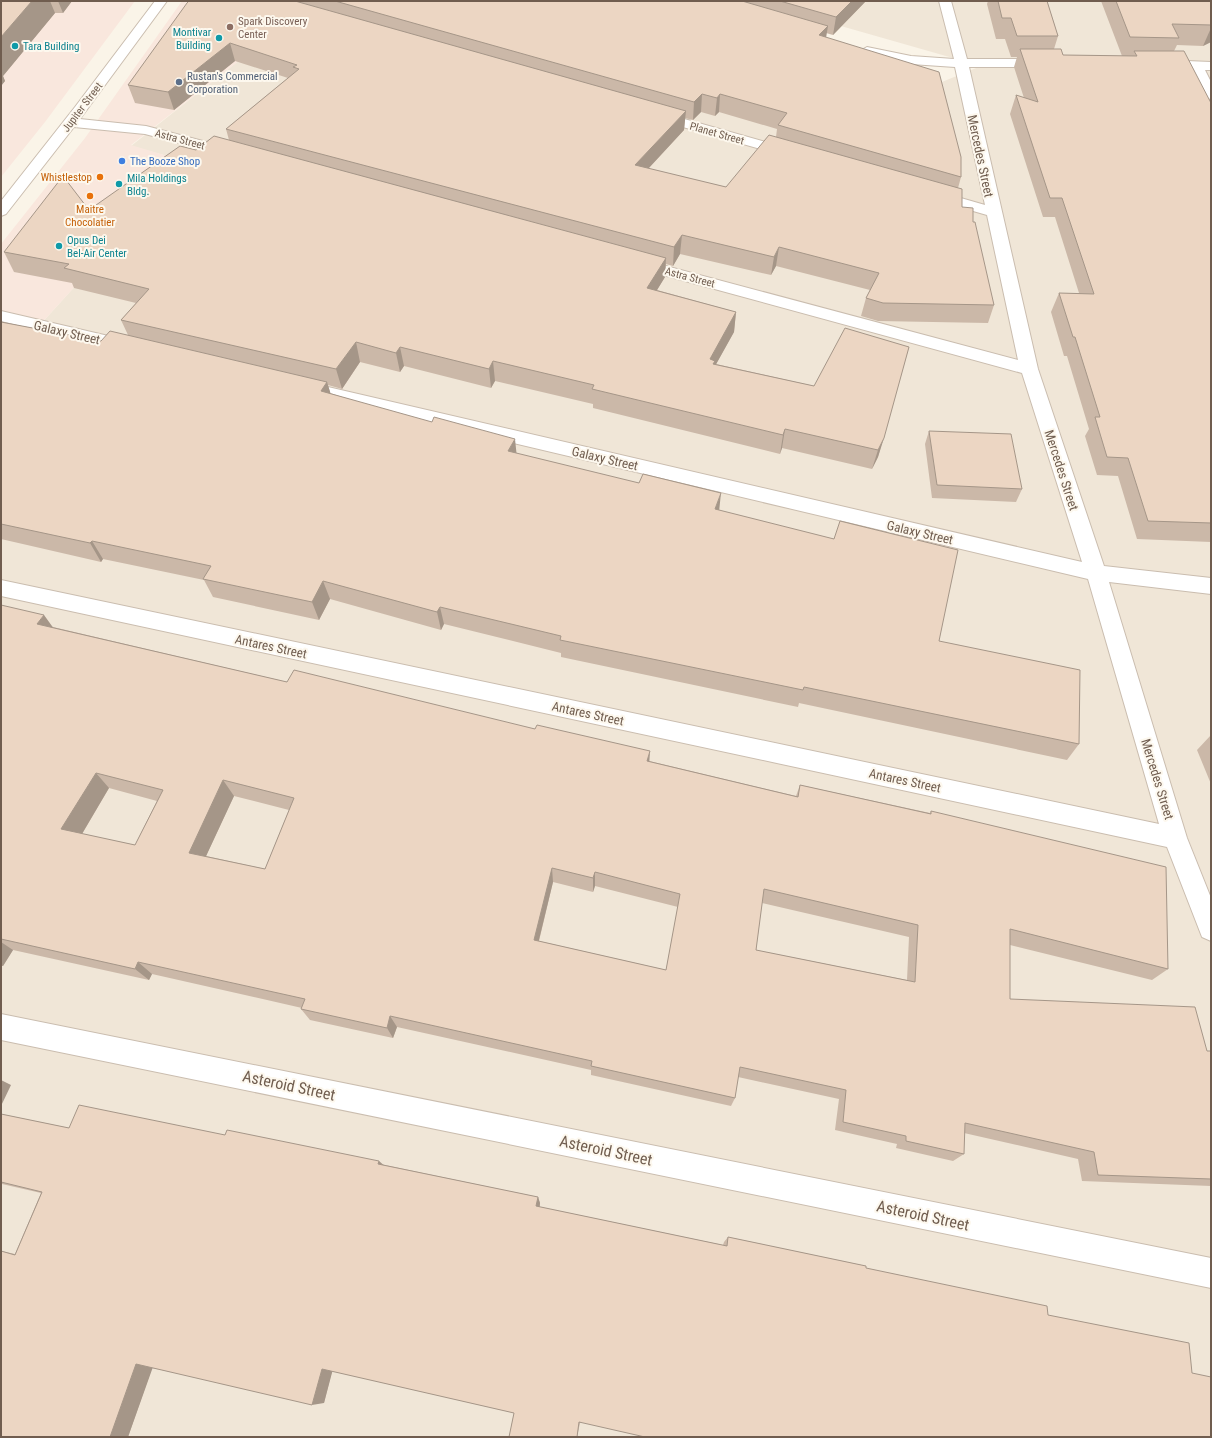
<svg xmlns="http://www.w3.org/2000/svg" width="1212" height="1438" font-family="'Roboto Condensed',sans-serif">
<rect width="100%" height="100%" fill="#faf4e8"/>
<path fill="#f0e6d7" d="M753,1H1211V1437H1V413L29,337L136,219L193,163L131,146L285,24L937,84L981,66Z"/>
<path fill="#f9e7dd" d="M1,1H135L45,122L1,177Z
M182,1H239L286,24L131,145L194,164L136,219L29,337L1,413V244L85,138Z"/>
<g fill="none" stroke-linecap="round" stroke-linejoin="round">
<g stroke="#cabdaf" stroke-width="2">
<path id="street" d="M155,1H167L80,119L146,126L237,150L239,153L237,156L232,157L145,134L74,127L6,214L1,216V201L75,107Z
M939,1H951L967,59H1046L1051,60L1053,63L1051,66L1046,67H969L1038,369L1104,566L1211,578V594L1109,582L1187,838L1211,898V941L1202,937L1167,847L1,596V580L1159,824L1088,579L302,393L296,391L293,387L296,383L302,381L1082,562L1022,373L630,266L628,263L630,260L636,258L1018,360L987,215L928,198L925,195L928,192L933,190L985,205L955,67L911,64L862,54L860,51L867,47L911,56L954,59Z
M1162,60L1211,62V70H1205L1211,82V99L1206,98L1204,95L1191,69L1157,67L1155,64L1157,61Z
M656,111L794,150L796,153L794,156L789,157L651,118L649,115L651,112Z
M1,311L130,341L136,343L139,347L136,351L130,353L1,321Z
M1,1014L1211,1258V1288L1,1040Z"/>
</g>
<use href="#street" fill="#fff" fill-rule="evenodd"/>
</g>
<path fill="#cbb8a8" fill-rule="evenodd" d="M1,1H72L63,13H55L3,76L5,81L1,86Z
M189,1H866L833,35L826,33V37L961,177L958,188L962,207L973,222L994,305L988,323L878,321L861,316L866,298L870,290L776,266L771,275L680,254L673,266L666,264L665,277L657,290L736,312L734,332L716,364L814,386L909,347L878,457L872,469L782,448L780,454L593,408V404L495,381L491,388L404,366L400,372L360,362L342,389L328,385L330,393L516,453L719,510L939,641L1079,744L1067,760L799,703L798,707L561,657V653L444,624L441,630L330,599L319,620L213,597L204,580L103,559L101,562L1,539V322L101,341L128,335L121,320L136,303L74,288L72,283L14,272L4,252L89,210L196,150L229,140L226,129L288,78L235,61L174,110L135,103L128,85ZM701,112L715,116L719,112L777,129L776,137L726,187L648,169L684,130L685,118L693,120Z
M988,1H1047L1058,36L1054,49L1063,55L1122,56L1101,1H1211V42L1203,46L1177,45L1174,51L1211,103V542L1137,539L1118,476L1097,475L1085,436L1089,429L1067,356H1064L1051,312L1059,293H1079L1055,217H1043L1010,114L1016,95L1024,98L1014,67L1017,57H1011L1005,39H996L987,4Z
M929,431L1022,489L1016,502L932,498L925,444Z
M1,605L53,627L287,682L649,761L796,796L800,785L930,813L931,811L1168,969L1152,980L1010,945V999L1207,1051H1211V1186L1082,1181L1078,1159L964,1133V1154L953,1161L896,1148L897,1144L835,1130L839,1099L738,1077L735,1098L731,1106L591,1075V1070L397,1027L393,1038L310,1020L301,1009L302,1008L152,974L149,980L13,950L3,966H1ZM109,788L157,801L135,845L82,834ZM234,796L289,810L265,869L206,856ZM553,882L593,892L595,886L678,907L666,970L539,941ZM762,903L909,937L907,980L756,950Z
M1211,735V784L1197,750Z
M1,1114L69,1128L225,1135L385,1165L538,1197L540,1203V1207L723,1245L724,1242L728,1237L866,1266L580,1423L577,1437H509L514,1413L332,1371L324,1403L152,1368L128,1437H1V1251L15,1254L41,1193L2,1184L1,1187Z"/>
<path fill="#a59688" d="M32,1H50L55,13L3,76L5,81L1,86V37Z
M58,1H72L63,13Z
M852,1H866L833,35L836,17Z
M828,26L825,44L819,35Z
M1211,28V42L1203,46Z
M230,43L235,61L174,110L168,92Z
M702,94L701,112L693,120L694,102Z
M720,94L719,112L715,116L717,98Z
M686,111L684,130L634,184L635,165Z
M682,235L680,254L673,266L674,247Z
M779,247L776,266L771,275L774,257Z
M666,258L665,277L646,308L647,288Z
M736,312L734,332L714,368L710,359Z
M356,342L360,362L342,389L336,369Z
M400,347L404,366L400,372L396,353Z
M493,361L495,381L491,388L489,369Z
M327,382L333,401L321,391Z
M785,429L782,448L780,454L783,435Z
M884,438L878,457L872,469L878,450Z
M515,439L517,458L508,451Z
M721,493L719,512L715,509Z
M92,541L103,559L101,562L90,543Z
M323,581L330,599L319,620L312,602Z
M440,607L444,624L441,630L437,612Z
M44,615L57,633L37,624Z
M650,751L649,767L647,761Z
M96,773L109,788L76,844L61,829Z
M223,780L234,796L201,867L189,853Z
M552,868L553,882L536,952L534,940Z
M595,872V886L593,892V878Z
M1,942L13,950L3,966L1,965Z
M138,962L152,974L149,980L135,969Z
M390,1016L397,1027L393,1038L387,1028Z
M1,1080L11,1085L1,1106Z
M379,1161L387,1168L378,1164Z
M538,1197L540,1203L539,1211L536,1206Z
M136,1364H154L128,1437H110Z
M322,1369H333L324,1403L312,1405Z"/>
<path fill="#ecd6c3" stroke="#a59688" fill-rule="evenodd" d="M1,1H32L1,37Z
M189,1H295L686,111L635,165L726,187L769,135L962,189V207L973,208V222H975L994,305L883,303L866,298L879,273L779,247L774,257L682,235L674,247L226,129L299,69L293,67L297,65L230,43L168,92L128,85L187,3Z
M335,1H742L828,26L819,35L939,72L961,157V177L778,125L787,113L720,94L717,98L702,94L694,102Z
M780,1H852L836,17Z
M998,1H1047L1058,36H1017L1011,18H1002Z
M1116,1H1211V25L1172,24L1179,38L1130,37Z
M1020,49H1061L1063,55L1137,56L1134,51H1184L1211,103V523L1148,521L1128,458L1107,457L1095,417H1100L1075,337H1073L1059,293L1094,294L1062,198H1050L1016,95L1038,102Z
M214,136L666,258L647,288L736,312L710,359L715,361L713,364L814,386L845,328L909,347L884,438L878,450L785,429L783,435L592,389L594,385L493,361L489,369L400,347L396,353L356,342L336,369L121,320L149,289L64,268L69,264L4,252L63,176L89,210L180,146L196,150Z
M1,322L101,341L110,331L327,382L321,391L432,422L434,417L515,439L508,451L639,483L643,474L721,493L715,509L834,539L840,521L958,550L939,641L1080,670L1079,744L804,687L803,690L560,640L561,636L440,607L437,612L323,581L312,602L203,579L211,566L92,541L90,543L1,524Z
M929,431L1011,434L1022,489L937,485Z
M1,605L44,615L37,624L287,682L294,670L535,729L537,725L650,751L647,761L798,797L800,785L931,814V811L1166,867L1168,969L1010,929V999L1195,1007L1207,1051H1211V1179L1098,1175L1094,1152L965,1123L964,1154L906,1141V1136L843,1122L846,1090L740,1067L735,1098L591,1066L592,1061L390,1016L387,1028L301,1009L305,999L138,962L135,969L1,939ZM96,773L163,790L135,845L61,829ZM223,780L294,798L265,869L189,853ZM552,868L593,878L595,872L680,894L666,970L534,940ZM764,889L918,925L915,982L756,950Z
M79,1105L225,1135L227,1130L379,1161L378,1164L538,1197L536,1206L727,1246L728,1237L866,1266V1268L1047,1306L1048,1315L1189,1343L1192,1373L1211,1377V1437H645L579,1422L577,1437H509L514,1413L322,1369L312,1405L136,1364L110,1437H1V1251L15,1255L42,1192L1,1182V1114L69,1128Z"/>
<circle fill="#8d6e63" stroke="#fdf8ee" stroke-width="1.5" cx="230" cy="27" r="4"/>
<g fill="#0f9aa8" stroke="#fdf8ee" stroke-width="1.5">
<circle cx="219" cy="38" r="4"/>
<circle cx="15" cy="46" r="4"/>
<circle cx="119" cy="184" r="4"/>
<circle cx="59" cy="246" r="4"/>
</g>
<circle fill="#5c6f8a" stroke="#fdf8ee" stroke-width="1.5" cx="179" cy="82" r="4"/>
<circle fill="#3f7fe0" stroke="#fdf8ee" stroke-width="1.5" cx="122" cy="161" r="4"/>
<g fill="#e8710a" stroke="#fdf8ee" stroke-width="1.5">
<circle cx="100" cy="177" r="4"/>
<circle cx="90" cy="196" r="4"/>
</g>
<g text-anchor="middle" stroke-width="4" stroke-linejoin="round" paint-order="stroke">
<g font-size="11" fill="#785e54" stroke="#fdf8ee" text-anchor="start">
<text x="238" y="25">Spark Discovery<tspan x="238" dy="13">Center</tspan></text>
</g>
<g font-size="11" fill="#0d838f" stroke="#fdf8ee" text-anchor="start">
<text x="211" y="36" text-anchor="end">Montivar<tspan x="211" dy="13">Building</tspan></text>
<text x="23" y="50">Tara Building</text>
<text x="127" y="182">Mila Holdings<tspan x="127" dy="13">Bldg.</tspan></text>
<text x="67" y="244">Opus Dei<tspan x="67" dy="13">Bel-Air Center</tspan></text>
</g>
<g font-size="11" fill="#4e5e75" stroke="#fdf8ee" text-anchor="start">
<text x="187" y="80">Rustan's Commercial<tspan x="187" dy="13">Corporation</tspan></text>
</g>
<g font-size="11" fill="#705d4f" stroke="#fdf8ee">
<text transform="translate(82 107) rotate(-53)" y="4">Jupiter Street</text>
<text transform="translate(717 133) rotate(16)" y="4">Planet Street</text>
<text transform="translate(180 139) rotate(15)" y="4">Astra Street</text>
<text transform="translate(690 277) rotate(15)" y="4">Astra Street</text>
</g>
<g font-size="11" fill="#366cbe" stroke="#fdf8ee" text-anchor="start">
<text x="130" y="165">The Booze Shop</text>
</g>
<g font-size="11" fill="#c56008" stroke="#fdf8ee" text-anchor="end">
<text x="92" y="181">Whistlestop</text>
<text x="90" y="213" text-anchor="middle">Maitre<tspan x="90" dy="13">Chocolatier</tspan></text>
</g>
<g font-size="13" fill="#705d4f" stroke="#fdf8ee">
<text transform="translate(981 156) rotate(78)" y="5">Mercedes Street</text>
<text transform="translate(67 332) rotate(13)" y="5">Galaxy Street</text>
<text transform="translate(605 458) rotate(13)" y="5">Galaxy Street</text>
<text transform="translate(1062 470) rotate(72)" y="5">Mercedes Street</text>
<text transform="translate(920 532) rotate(13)" y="5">Galaxy Street</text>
<text transform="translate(271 646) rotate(12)" y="5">Antares Street</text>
<text transform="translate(588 713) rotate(12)" y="5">Antares Street</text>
<text transform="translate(1158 779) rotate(73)" y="5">Mercedes Street</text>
<text transform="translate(905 780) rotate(12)" y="5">Antares Street</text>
</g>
<g font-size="16" fill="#705d4f" stroke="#fdf8ee">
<text transform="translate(289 1085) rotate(12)" y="6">Asteroid Street</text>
<text transform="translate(606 1150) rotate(12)" y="6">Asteroid Street</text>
<text transform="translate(923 1215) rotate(12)" y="6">Asteroid Street</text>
</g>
</g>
<rect width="1212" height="1438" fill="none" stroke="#705d4f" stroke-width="4"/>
</svg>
